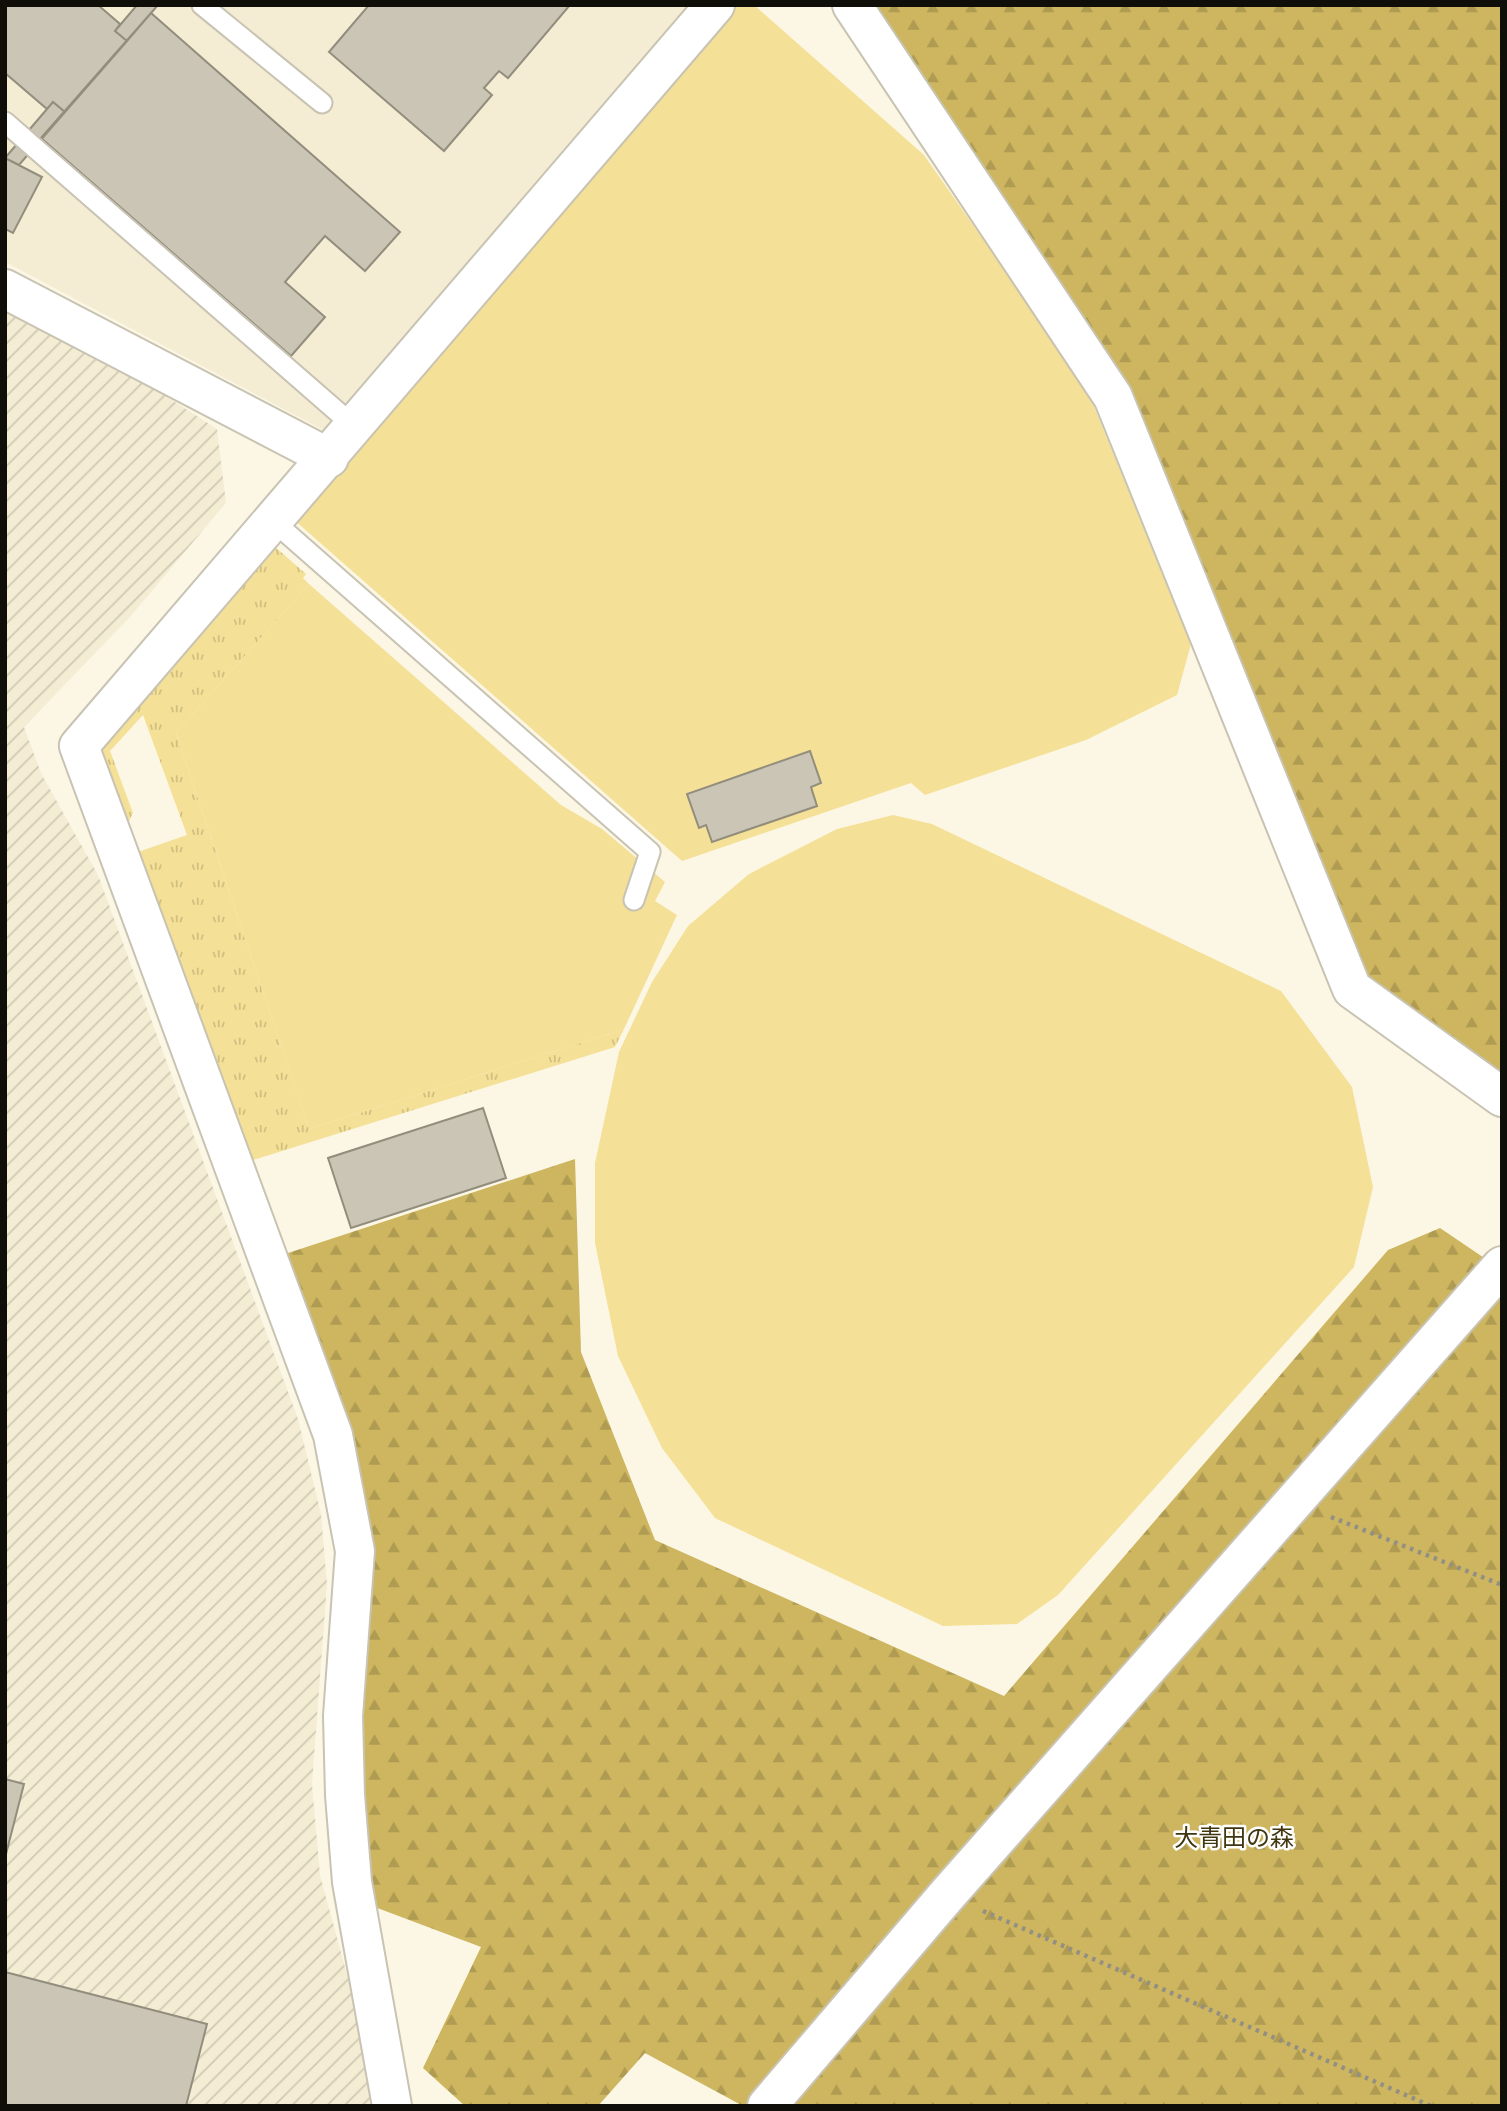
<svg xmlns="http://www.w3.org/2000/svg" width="1507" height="2111" font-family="Manrope,'Noto Sans JP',sans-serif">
<defs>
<pattern id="industrial-furrows" width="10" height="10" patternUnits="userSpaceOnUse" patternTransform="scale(1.75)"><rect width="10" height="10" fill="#f4edd4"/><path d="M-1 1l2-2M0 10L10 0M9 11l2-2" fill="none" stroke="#d0cab4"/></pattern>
<pattern id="grass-tufts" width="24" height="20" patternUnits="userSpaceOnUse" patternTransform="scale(1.75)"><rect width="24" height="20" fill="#f4e096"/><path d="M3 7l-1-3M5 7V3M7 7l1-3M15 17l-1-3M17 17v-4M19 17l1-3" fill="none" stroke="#d0bf80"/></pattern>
<pattern id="forest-firs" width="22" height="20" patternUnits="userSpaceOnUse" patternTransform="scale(1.75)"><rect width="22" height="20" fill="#cdb65f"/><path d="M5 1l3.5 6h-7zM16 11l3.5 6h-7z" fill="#af9b51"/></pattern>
</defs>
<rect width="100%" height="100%" fill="#fcf7e5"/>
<path fill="#f4edd4" d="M5,5H695L327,432L5,262Z"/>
<path fill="url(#industrial-furrows)" d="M5,308L133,375L217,429L226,503L130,617L24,727L41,773L98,875L298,1419L321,1514L327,1584L312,1784L320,1875L356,2008L372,2106H5Z"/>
<path fill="url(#grass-tufts)" d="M266,539L306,574L303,578L309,584L176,733L309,1129L624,1029L615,1047L253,1160L135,853L187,835L143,715L110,751L133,813L129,821L123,823L94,734Z"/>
<path fill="url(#forest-firs)" d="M865,5H1502V1084L1364,982L1127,384Z
M575,1159L581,1352L655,1540L1004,1696L1388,1250L1440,1228L1502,1270V2106H743L645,2053L598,2106H465L423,2068L481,1947L372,1906L361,1825L362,1703L372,1591L368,1529L285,1254Z"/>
<path fill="#f4e096" d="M735,5H754L924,155L1037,316L1093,404L1191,644L1177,695L1086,740L925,795L911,783L682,861L293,519Z
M309,584L561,805L602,829L665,882L655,901L677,915L624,1029L309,1129L176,733Z
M893,815L932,824L1281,991L1352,1087L1373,1187L1354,1267L1058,1595L1017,1624L943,1626L715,1518L662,1448L618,1356L595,1243V1163L619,1052L652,982L688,926L749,874L837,829Z"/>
<path fill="#cac5b4" stroke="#928d7d" stroke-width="2" d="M5,5H98L120,24L115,31L127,41L65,112L53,102L47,109L5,73Z
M137,5H158L127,41L115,31Z
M369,5H570L508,78L499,71L484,88L492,95L444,151L329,52Z
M151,13L400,232L365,271L325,236L285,282L325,317L291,356L41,138Z
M53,102L65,112L19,165L5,158Z
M5,158L42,177L13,233L5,229Z
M810,751L821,783L811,787L817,806L712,842L706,825L699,828L687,794Z
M483,1108L506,1178L351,1228L328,1158Z
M5,1779L24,1784L5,1858Z
M5,1972L207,2024L186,2106H5Z"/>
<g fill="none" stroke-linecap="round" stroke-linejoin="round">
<g stroke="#c8c3b2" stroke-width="23">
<path id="lane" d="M202,5L322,103
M5,122L355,427
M273,521L650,852L634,900"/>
</g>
<g stroke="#c8c3b2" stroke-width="42">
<path id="street" d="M852,5L1113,397L1352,989L1502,1097
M5,289L329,458
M392,2106L352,1882L345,1795L343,1716L355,1551L333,1435L79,746L715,5
M767,2106L947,1895L1502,1266"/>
</g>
<path stroke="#938f83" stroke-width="4.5" stroke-dasharray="3.5 5" stroke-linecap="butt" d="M1331,1517L1502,1585
M983,1911L1431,2106"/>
<use href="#lane" stroke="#fff" stroke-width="19"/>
<use href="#street" stroke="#fff" stroke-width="38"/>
</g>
<g text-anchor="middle" stroke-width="5" stroke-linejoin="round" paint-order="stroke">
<g font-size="24" fill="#403611" stroke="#fff">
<text x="1234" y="1846">大青田の森</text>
</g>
</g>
<rect width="1507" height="2111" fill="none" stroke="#100e08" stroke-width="14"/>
</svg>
